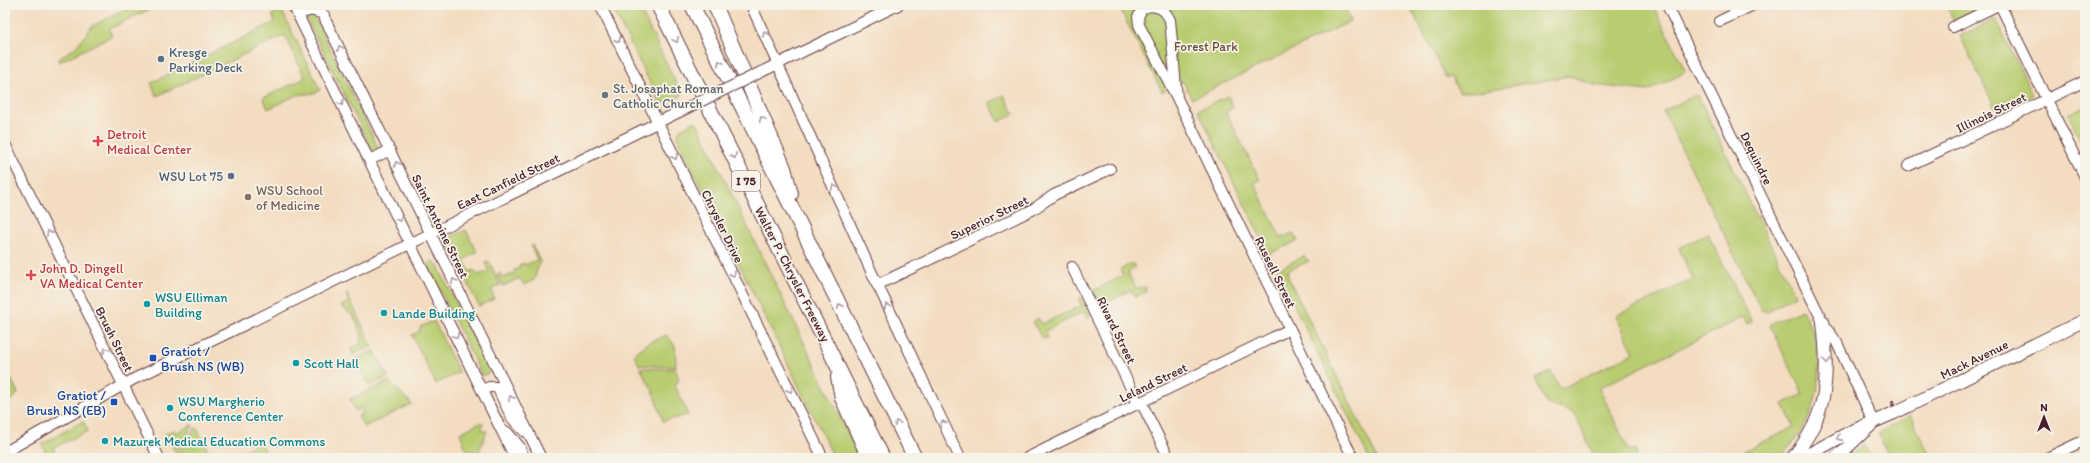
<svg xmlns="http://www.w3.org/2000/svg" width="2090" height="463" font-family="Itim,sans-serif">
<rect width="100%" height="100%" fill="#f7f3e8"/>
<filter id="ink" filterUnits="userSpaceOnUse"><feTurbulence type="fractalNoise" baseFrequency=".025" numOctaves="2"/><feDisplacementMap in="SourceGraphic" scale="8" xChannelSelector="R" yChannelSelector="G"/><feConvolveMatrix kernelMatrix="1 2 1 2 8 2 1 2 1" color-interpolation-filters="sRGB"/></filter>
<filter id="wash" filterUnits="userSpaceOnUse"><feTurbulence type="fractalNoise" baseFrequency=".012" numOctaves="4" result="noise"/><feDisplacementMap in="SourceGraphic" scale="16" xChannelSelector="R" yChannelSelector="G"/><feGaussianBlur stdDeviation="0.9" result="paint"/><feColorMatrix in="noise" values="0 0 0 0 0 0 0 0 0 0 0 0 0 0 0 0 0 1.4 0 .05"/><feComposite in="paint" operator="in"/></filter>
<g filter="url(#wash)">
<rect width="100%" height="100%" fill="#f3dcc0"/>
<path fill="#b8cc70" stroke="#81764e" d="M135,5H158L109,29L112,36L59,62L58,59L76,47L92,26Z
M271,5H279L320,90L314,93L297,95L268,109L263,98L305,78L285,35L157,96L151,83L275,22L272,15L275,13Z
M611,5H638L682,95L664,104L659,101Z
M1118,5H1343L1351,21L1192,99L1183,81L1162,92Z
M1409,5H1653L1685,70L1682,74L1648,91L1594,85L1570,76L1474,92H1459L1451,77L1446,78Z
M1946,5H1987L1954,21Z
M308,15L314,16L378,147L377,151L372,150L307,19Z
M1996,19L2033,95L1997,112L1960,36Z
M1004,95L1014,114L999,122L989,103Z
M1228,96L1233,108L1226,112L1260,180L1254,183L1281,238L1293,233L1298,241L1269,254L1198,110Z
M1694,96H1698L1795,295L1768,311L1761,310L1663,111Z
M2085,106V150L2068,114Z
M696,121L860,458H834L679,142L678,135L680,129Z
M466,230L477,252L464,260L470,272L474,270L478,275L489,271L485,262L489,261L500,285L492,289L494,299L479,306L446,239Z
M1708,234L1752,322L1747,324L1744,317L1599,388L1629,451L1636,449L1637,458H1595L1574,413L1547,404L1535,379L1551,371L1560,389L1634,353L1616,316L1693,279L1679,248Z
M532,245L540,261L534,280L524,285L520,278L503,286L497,275L500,273L503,278L515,273L514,270L520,268L519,266L524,263L525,265L537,260L531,246Z
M1304,256L1309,261L1287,271L1289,279L1377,458H1369L1277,270Z
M433,261L437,264L490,372L482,376L428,266L430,262Z
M1130,264H1133L1135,267L1128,273L1136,288L1146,287L1145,292L1135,297L1131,290L1101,306L1103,313L1100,315L1086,287L1090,285L1093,291L1123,276L1120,270Z
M346,292L372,346L353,355L351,349L360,344L362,336L354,317L341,306L349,302Z
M1082,298L1091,316L1087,318L1083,312L1045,331L1048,338L1042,339L1033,322L1038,318L1042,324L1081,306L1079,299Z
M1802,310C1806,318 1811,327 1814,335C1828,378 1813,430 1778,458H1730L1794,427L1783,404L1803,394L1770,326L1772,323Z
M434,321L459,372L436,384L412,335L420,331V327Z
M667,335L675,346L676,367L639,365L634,354L648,343Z
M374,350L388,377L369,386L355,359Z
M5,366L18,393L14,398L6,402Z
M640,368L676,369L679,381L675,385L688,415L663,421L653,391Z
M389,381L412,404L364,427L358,416L363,413L361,408L356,411L350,399Z
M1910,415L1911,417L1931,458H1890L1878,434Z
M83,421L88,431L53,448L57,457L48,458L42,444Z
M481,422L483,424L482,430L487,431L478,454L466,449L460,433Z
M192,425H193L176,453L165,434L174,430L176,433Z
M195,428H197L211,458H179L177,456Z
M261,442L265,451L261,453L263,458H228Z
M1864,446L1872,458H1846L1862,446Z"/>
</g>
<g filter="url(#ink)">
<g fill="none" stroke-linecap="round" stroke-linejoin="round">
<g stroke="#633b41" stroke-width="12">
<path id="minor" d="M293,5L515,458
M318,5L541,458
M600,5L823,458
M751,5L871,271L960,458
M1667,5L1823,322L1837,343L1874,423
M2000,5L2085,177
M1150,6C1161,7 1165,10 1170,20L1177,98L1139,25L1138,17L1142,9Z
M298,15C309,10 313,9 324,15
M1720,21L1753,5
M1953,27L1998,5
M757,74L898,5
M1177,98L1353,458
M5,144L159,458
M370,160L390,150
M1908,166L2085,81
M1072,267L1138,403
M877,285L1032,210L1054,195L1110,169
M483,390L489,387H497L512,418L524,431
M1141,402L1169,458
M507,432L519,446L524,458
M5,452L134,379L679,112
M1027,458L1290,329
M2047,458L2085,440"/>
</g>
<g stroke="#633b41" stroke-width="14">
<path id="major" d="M1792,458C1829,416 1829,375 1823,322
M1802,458L1848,433L1894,413L2085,320
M1836,458L1870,426"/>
</g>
<g stroke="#633b41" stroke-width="16">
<path id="highway" d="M658,5L883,458
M692,5L915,458
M715,5L784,168L791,194
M838,377L842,398L869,458"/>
</g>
<use href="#minor" stroke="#fff" stroke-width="10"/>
<use href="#major" stroke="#fff" stroke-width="12"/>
<use href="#highway" stroke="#fff" stroke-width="14"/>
<g stroke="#4a1f2b" stroke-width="4">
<path id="rail" d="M1893,402V404"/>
</g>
<use href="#rail" stroke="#f7f3e8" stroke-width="2.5" stroke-dasharray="8" stroke-linecap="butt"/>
<g stroke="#633b41" stroke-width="12" stroke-linecap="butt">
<path id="minor-bridge" d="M679,112L757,74"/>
</g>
<use href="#minor-bridge" stroke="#fff" stroke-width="10"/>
</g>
<defs><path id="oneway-chevron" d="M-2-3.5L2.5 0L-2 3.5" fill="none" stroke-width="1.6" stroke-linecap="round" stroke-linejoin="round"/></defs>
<g stroke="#ae9aa0">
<use href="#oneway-chevron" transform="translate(765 34) rotate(-115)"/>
<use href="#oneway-chevron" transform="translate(618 40) rotate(64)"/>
<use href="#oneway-chevron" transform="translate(676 40) rotate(63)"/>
<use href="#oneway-chevron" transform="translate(340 48) rotate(-116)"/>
<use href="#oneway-chevron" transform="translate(720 63) rotate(-116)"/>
<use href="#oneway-chevron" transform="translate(341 103) rotate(64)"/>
<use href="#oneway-chevron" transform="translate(762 119) rotate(-114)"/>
<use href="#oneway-chevron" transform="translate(734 156) rotate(63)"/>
<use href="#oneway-chevron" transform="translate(675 157) rotate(64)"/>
<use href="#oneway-chevron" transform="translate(397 164) rotate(-116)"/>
<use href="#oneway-chevron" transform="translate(834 187) rotate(-114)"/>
<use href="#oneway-chevron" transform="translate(399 219) rotate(65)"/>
<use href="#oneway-chevron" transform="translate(49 233) rotate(-116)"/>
<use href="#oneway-chevron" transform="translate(733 274) rotate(64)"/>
<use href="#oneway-chevron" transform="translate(454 281) rotate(-116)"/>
<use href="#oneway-chevron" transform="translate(840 306) rotate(-116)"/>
<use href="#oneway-chevron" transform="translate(887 306) rotate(-115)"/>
<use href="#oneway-chevron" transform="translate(456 336) rotate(64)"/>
<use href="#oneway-chevron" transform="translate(106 350) rotate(-116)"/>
<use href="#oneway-chevron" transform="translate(1827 361) rotate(87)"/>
<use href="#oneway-chevron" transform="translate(790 390) rotate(64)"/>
<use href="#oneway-chevron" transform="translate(511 398) rotate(-116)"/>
<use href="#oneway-chevron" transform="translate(897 423) rotate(-116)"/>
<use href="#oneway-chevron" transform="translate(943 423) rotate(-116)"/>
<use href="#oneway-chevron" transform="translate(1839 438) rotate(152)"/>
</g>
</g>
<g fill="#5c6f8a" stroke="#f7f3e8" stroke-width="1.5">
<circle cx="161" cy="59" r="4"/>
<circle cx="231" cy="176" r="4"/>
</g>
<circle fill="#6b7280" stroke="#f7f3e8" stroke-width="1.5" cx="605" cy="95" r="4"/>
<g fill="#e0444e" stroke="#f7f3e8" stroke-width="1.5">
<path d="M96 135h4v4h4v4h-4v4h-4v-4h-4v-4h4z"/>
<path d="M29 269h4v4h4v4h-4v4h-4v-4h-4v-4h4z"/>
</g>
<circle fill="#8d6e63" stroke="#f7f3e8" stroke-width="1.5" cx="248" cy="197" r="4"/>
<g fill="#0f9aa8" stroke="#f7f3e8" stroke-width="1.5">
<circle cx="147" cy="304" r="4"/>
<circle cx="384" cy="313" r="4"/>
<circle cx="296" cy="363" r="4"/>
<circle cx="170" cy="408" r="4"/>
<circle cx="105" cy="441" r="4"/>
</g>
<g fill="#1a4fb4" stroke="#f7f3e8" stroke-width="1.5">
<rect x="149" y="354" width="8" height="8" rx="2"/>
<rect x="110" y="398" width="8" height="8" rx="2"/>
</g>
<g text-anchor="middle" stroke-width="3.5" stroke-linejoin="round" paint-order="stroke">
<rect fill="#f7f3e8" stroke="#7e5f64" stroke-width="1" x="732" y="171" width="28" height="20" rx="3"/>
<g font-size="12" font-weight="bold" fill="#4a1f2b">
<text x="746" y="185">I 75</text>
</g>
<g font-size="13" fill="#664a3c" stroke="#f7f3e8">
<text x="1206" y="51">Forest Park</text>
</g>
<g font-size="13" fill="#4e5e75" stroke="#f7f3e8" text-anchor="start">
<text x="169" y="57">Kresge<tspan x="169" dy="15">Parking Deck</tspan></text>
<text x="223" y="181" text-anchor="end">WSU Lot 75</text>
</g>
<g font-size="13" fill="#5b616d" stroke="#f7f3e8" text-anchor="start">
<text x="613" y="93">St. Josaphat Roman<tspan x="613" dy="15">Catholic Church</tspan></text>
</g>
<g font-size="13" fill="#4a1f2b" stroke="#f7f3e8">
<text transform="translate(1991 112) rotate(-26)" y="5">Illinois Street</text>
<text transform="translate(1757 158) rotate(64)" y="5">Dequindre</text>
<text transform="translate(508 181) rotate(-26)" y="5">East Canfield Street</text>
<text transform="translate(989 217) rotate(-26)" y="5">Superior Street</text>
<text transform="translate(441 226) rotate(64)" y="5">Saint Antoine Street</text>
<text transform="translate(723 226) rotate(64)" y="5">Chrysler Drive</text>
<text transform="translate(1276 272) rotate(64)" y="5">Russell Street</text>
<text transform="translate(793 274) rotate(63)" y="5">Walter P. Chrysler Freeway</text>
<text transform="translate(1117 330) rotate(64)" y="5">Rivard Street</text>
<text transform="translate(115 339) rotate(64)" y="5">Brush Street</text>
<text transform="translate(1974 359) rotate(-26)" y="5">Mack Avenue</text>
<text transform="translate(1153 382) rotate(-26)" y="5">Leland Street</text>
</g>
<g font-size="13" fill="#be3a42" stroke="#f7f3e8" text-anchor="start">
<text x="107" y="139">Detroit<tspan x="107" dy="15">Medical Center</tspan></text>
<text x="40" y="273">John D. Dingell<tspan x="40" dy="15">VA Medical Center</tspan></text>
</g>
<g font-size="13" fill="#785e54" stroke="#f7f3e8" text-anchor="start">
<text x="256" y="195">WSU School<tspan x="256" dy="15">of Medicine</tspan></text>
</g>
<g font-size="13" fill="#0d838f" stroke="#f7f3e8" text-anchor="start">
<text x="155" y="302">WSU Elliman<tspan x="155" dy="15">Building</tspan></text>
<text x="392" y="318">Lande Building</text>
<text x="304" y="368">Scott Hall</text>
<text x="178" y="406">WSU Margherio<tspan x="178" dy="15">Conference Center</tspan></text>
<text x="113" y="446">Mazurek Medical Education Commons</text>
</g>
<g font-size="13" fill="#164399" stroke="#f7f3e8" text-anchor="start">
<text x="161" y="356">Gratiot /<tspan x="161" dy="15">Brush NS (WB)</tspan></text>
<text x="106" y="400" text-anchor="end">Gratiot /<tspan x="106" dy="15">Brush NS (EB)</tspan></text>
</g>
</g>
<rect width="2090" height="463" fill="none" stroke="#f7f3e8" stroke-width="20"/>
<g transform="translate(2044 417)" stroke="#f7f3e8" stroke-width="3" paint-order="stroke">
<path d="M0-3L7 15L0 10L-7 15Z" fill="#4a1f2b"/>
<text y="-6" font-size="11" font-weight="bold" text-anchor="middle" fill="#4a1f2b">N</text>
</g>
</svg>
